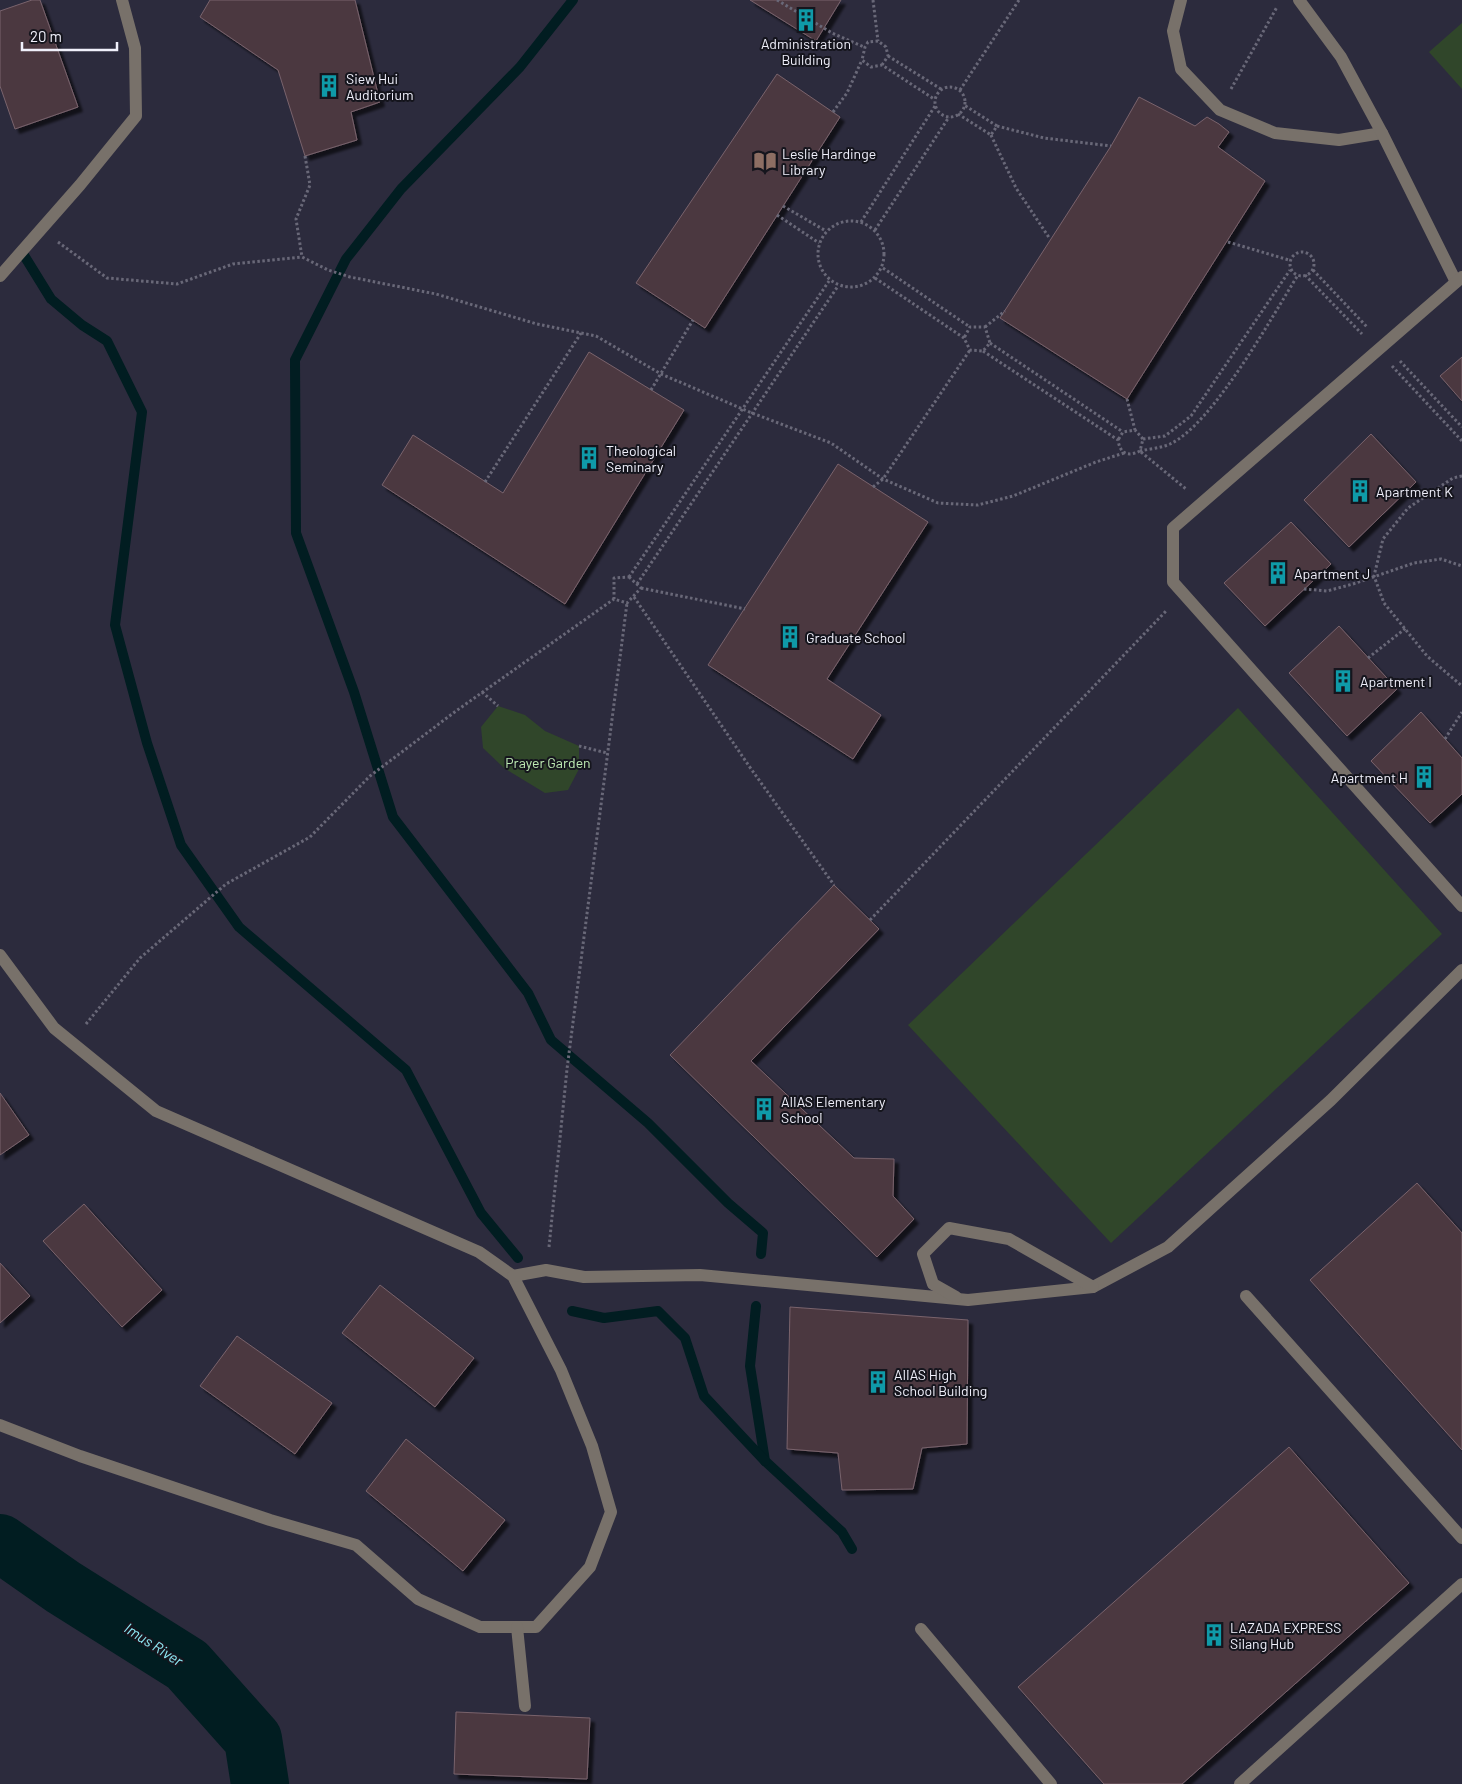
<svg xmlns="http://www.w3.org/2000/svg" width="1462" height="1784" font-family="Barlow,sans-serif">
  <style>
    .green { fill: #30462a }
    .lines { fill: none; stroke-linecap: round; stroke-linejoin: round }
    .stream { stroke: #011d21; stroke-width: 10 }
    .river { stroke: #011d21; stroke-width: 58 }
    .building { fill: #4c3841; stroke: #79636c; filter: url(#shadow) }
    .path { stroke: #696878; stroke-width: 3; stroke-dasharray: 2.5 2.5; stroke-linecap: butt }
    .service { stroke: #78716a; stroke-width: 12 }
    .minor { stroke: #78716a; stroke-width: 12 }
    .labels { text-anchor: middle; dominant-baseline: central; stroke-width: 4; stroke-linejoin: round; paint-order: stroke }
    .poi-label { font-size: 14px; fill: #f0f0fb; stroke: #15151d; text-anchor: start }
    .park-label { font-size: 14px; fill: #beebb3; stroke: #15151d }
    .water-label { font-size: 15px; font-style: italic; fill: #8de8f4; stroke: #15151d }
  </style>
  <defs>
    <filter id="shadow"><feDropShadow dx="4.5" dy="4.5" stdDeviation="1" flood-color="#0009"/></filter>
  </defs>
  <rect width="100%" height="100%" fill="#2c2b3d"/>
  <!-- green -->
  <g class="green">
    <path d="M1462,23V89L1429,52Z"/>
    <path d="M498,706L525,715L545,731L579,746V769L568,790L545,793L504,768L483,748L481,727Z"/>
    <path d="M1238,708L1442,934L1111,1243L908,1025Z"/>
  </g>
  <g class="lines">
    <!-- stream -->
    <g class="stream">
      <path d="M573,0L520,67L401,189L346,259L295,360L296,533L354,692L393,817L528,993L551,1040L648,1123L728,1203L763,1233L761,1254"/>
      <path d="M22,252L51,299L82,325L107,341L142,412L115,625L147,743L181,845L239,927L406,1070L481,1213L518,1258"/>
      <path d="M756,1306L750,1366L765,1461L842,1532L852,1549"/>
      <path d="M572,1311L604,1318L658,1311L685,1338L704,1396L765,1461"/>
    </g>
    <!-- river -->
    <path class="river" d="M0,1543L63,1587L187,1665L253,1739L260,1784"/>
  </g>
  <!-- building -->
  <g class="building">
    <path d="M32,0H40L78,107L15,129L0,86V11Z"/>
    <path d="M210,0H355L380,102L351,112L357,140L305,156L278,70L200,17Z"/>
    <path d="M750,0H841L816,41Z"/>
    <path d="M777,74L840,117L705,328L636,283Z"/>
    <path d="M1139,97L1195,126L1207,117L1219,124L1229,132L1218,147L1265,181L1127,399L1000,318L1111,146Z"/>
    <path d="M589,352L684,410L565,604L382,485L413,435L503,493Z"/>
    <path d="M1462,357V401L1440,376Z"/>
    <path d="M1371,434L1416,482L1349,547L1304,500Z"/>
    <path d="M838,464L928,522L827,679L881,715L853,759L708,665Z"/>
    <path d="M1291,522L1331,564L1265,626L1224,583Z"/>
    <path d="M1339,626L1397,689L1347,736L1289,673Z"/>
    <path d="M1421,712L1462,758V794L1430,823L1371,761Z"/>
    <path d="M834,885L879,929L751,1061L854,1158L894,1159L893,1196L914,1219L877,1257L670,1055Z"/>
    <path d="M0,1093L29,1135L0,1155Z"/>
    <path d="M1417,1183L1462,1233V1450L1310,1280Z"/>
    <path d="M84,1204L162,1290L122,1327L43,1241Z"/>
    <path d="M0,1263L30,1296L0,1323Z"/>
    <path d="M380,1285L474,1358L435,1407L342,1333Z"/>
    <path d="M790,1307L968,1320L967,1444L922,1448L913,1489L842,1490L838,1453L787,1449Z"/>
    <path d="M237,1336L332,1403L295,1454L200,1386Z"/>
    <path d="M406,1439L505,1520L463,1571L366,1491Z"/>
    <path d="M1289,1447L1409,1583L1182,1784H1104L1018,1687Z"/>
    <path d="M456,1712L590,1718L587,1779L454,1774Z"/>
  </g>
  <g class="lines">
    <!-- path -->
    <g class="path">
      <path d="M777,0L832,33L864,47"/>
      <path d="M873,0L878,41"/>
      <path d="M888,56L941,89"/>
      <path d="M882,65L888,56L886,47L878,41L868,42L865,47L862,60L871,67L882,65L934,99"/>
      <circle cx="950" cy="102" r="15"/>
      <path d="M1231,89L1277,7"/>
      <path d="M960,90L1019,0"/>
      <path d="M833,112L847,93L862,60"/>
      <path d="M958,114L991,135L997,126L964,105"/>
      <path d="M997,126L1044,138L1111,146"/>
      <path d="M991,135L1016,188L1050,239"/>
      <path d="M305,156L310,185L296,219L302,257L328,270L350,277L436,294L537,324L596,336L661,374L752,413L831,443L883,479L938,503L978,505L1013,496L1096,462L1124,453"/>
      <path d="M783,206L826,231"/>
      <path d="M777,215L819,243"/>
      <circle cx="851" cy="254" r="33"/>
      <path d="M861,222L935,106"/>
      <path d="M875,230L949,117"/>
      <path d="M58,242L107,278L177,284L233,264L302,257"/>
      <path d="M1228,242L1289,260"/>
      <circle cx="1302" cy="264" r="12"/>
      <path d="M883,268L970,327"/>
      <path d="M1313,270L1368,328"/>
      <path d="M1305,275L1362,334"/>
      <path d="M875,278L964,338L970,350L983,351L990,343L985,327H970L964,338"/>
      <path d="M985,327L1005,311"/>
      <path d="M990,343L1123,432"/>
      <path d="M983,351L1118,440C1120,454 1128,457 1140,451L1143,439L1135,430L1123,432L1118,440"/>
      <path d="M1400,361L1462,427"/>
      <path d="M1392,366L1462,441"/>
      <path d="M651,390L693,320"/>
      <path d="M1127,399L1135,430"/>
      <path d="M1143,439L1165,436L1191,416L1290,270"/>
      <path d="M1140,451C1149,449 1161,448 1170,444C1213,424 1271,318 1298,275"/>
      <path d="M1141,452L1186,489"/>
      <path d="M1462,476L1453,478L1408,508L1383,539L1374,576L1384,603L1427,656L1462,686"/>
      <path d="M485,482L581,333"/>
      <path d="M873,487L883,479L970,350"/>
      <path d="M629,577L829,281"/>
      <path d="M629,577L641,588L627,603L614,599V578Z"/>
      <path d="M637,584L838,286"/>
      <path d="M641,588L745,609"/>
      <path d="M1304,589L1327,591L1353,584L1414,563L1441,559L1462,566"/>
      <path d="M634,597L749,766L834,885"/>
      <path d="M1368,658L1406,628"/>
      <path d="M482,692L498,706"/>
      <path d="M1445,739L1462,712"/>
      <path d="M579,746L607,753"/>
      <path d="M870,920L1167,610"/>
      <path d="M86,1024L140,958L226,884L310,837L370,776L456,711L614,599"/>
      <path d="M549,1247L567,1069L627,603"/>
    </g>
    <!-- service -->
    <g class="service">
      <path d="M1181,0L1173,31L1181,69L1220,110L1275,133L1339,140L1382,133"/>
      <path d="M1246,1296L1462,1538"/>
      <path d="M921,1629L1051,1784"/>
      <path d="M1240,1784L1462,1584"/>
    </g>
    <!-- minor -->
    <g class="minor">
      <path d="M1299,0L1341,57L1382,133L1456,282"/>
      <path d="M0,276L80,185L136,116L135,48L122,0"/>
      <path d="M1462,277L1173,528V582L1462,906"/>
      <path d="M0,955L54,1028L156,1111L479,1252L513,1276L561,1370L592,1446L611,1512L590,1567L536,1627H480L418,1599L356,1545L270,1520L80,1456L0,1425"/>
      <path d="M513,1276L546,1270L584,1277L700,1275L968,1300L1093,1287L1168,1247L1331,1100L1462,970"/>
      <path d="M956,1297L933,1284L923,1254L949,1228L1009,1239L1093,1287"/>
      <path d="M517,1627L525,1706"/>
    </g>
  </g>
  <!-- icons -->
  <defs>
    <symbol id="building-bare" viewBox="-9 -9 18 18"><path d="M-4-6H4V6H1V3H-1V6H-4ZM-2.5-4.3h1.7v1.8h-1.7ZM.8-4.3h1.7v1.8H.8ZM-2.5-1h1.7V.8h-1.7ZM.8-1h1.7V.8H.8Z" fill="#0f9aa8" stroke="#15151d" stroke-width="2.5" paint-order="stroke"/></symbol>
    <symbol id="library-bare" viewBox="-9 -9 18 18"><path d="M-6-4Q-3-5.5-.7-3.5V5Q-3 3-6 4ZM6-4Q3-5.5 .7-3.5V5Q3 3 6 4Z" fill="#8d6e63" stroke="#15151d" stroke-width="2.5" paint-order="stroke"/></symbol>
  </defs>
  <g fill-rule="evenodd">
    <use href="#building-bare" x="790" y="4" width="32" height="32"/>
    <use href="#building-bare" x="313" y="70" width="32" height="32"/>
    <use href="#library-bare" x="749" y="145" width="32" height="32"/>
    <use href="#building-bare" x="573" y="442" width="32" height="32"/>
    <use href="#building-bare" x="1344" y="475" width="32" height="32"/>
    <use href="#building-bare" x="1262" y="557" width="32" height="32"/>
    <use href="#building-bare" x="774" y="621" width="32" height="32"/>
    <use href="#building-bare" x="1327" y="665" width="32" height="32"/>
    <use href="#building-bare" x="1408" y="761" width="32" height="32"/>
    <use href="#building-bare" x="748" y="1093" width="32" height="32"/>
    <use href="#building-bare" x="862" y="1366" width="32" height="32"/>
    <use href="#building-bare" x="1198" y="1619" width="32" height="32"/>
  </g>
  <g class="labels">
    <!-- poi labels -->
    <g class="poi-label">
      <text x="806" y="43" text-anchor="middle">Administration<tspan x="806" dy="16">Building</tspan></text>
      <text x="346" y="78">Siew Hui<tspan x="346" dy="16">Auditorium</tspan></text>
      <text x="782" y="153">Leslie Hardinge<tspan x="782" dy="16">Library</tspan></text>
      <text x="606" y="450">Theological<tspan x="606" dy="16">Seminary</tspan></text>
      <text x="1376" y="491">Apartment K</text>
      <text x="1294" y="573">Apartment J</text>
      <text x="806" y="637">Graduate School</text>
      <text x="1360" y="681">Apartment I</text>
      <text x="1408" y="777" text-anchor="end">Apartment H</text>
      <text x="781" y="1101">AIIAS Elementary<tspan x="781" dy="16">School</tspan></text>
      <text x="894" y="1374">AIIAS High<tspan x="894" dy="16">School Building</tspan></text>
      <text x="1230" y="1627">LAZADA EXPRESS<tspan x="1230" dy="16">Silang Hub</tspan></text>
    </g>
    <!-- park labels -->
    <g class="park-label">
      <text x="548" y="762">Prayer Garden</text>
    </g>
    <!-- water labels -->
    <g class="water-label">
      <text transform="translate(154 1644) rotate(33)">Imus River</text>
    </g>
  </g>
  <!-- scale -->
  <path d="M22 42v8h95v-8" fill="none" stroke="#f0f0fb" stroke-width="2.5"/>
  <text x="30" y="42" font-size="15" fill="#f0f0fb" stroke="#15151d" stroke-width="4" paint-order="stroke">20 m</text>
</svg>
